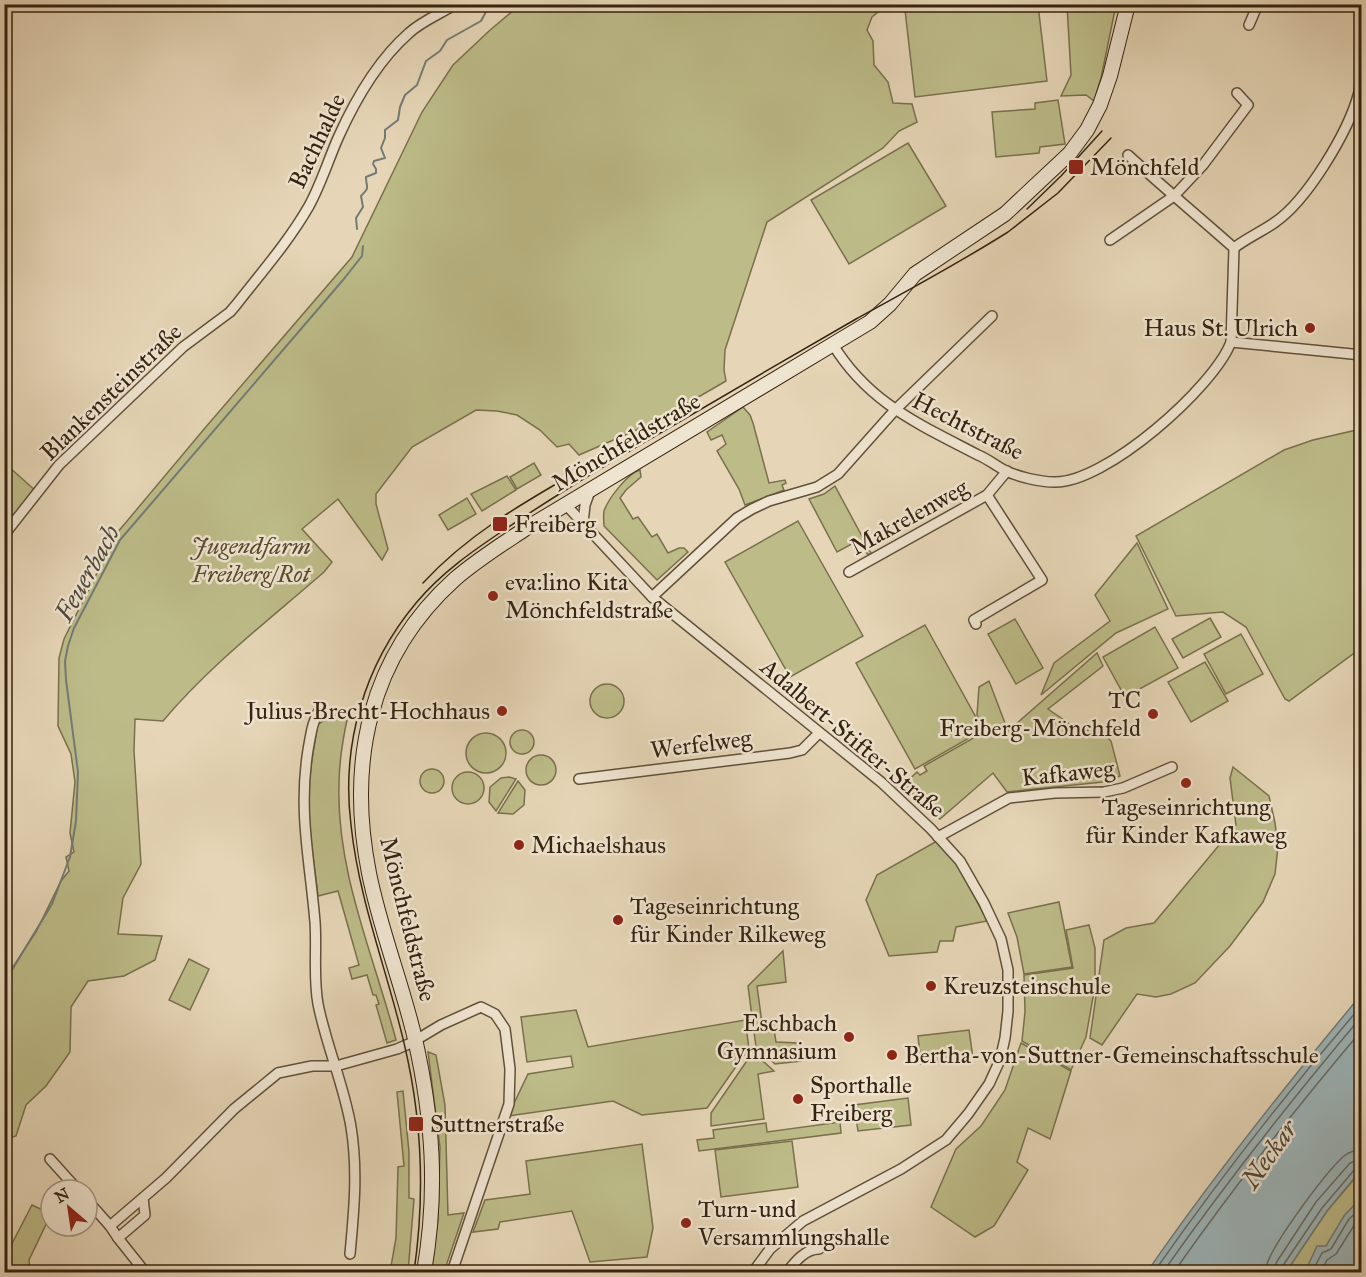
<svg xmlns="http://www.w3.org/2000/svg" width="1366" height="1277" font-family="'IM FELL Great Primer',serif">
  <style>
    .green { fill: #bdbc89; stroke: #79704d; stroke-width: 1.5 }
    .water { fill: #9db6bb; stroke: #737b77; stroke-width: 1.5 }
    .lines { fill: none; stroke-linecap: round; stroke-linejoin: round }
    .shore { stroke: #696c66; stroke-width: 1.5 }
    .stream { stroke: #737b77; stroke-width: 2 }
    .minor-casing { stroke: #61503a; stroke-width: 12 }
    .secondary-casing { stroke: #352311; stroke-width: 16 }
    .minor { stroke: #efe4d0; stroke-width: 9 }
    .secondary { stroke: #efe4d0; stroke-width: 14 }
    .tram { stroke: #352311; stroke-width: 1.5 }
    .poi-dot { fill: #8f2418; stroke: #efe4d0; stroke-width: 2 }
    .labels { text-anchor: middle; dominant-baseline: central; stroke-width: 5; stroke-linejoin: round; paint-order: stroke }
    .street-label { font-size: 24px; fill: #352311; stroke: #efe4d0 }
    .poi-label { font-size: 24px; fill: #352311; stroke: #efe4d0; text-anchor: start }
    .park-label { font-size: 24px; font-style: italic; fill: #57492f; stroke: #efe4d0 }
    .water-label { font-size: 26px; font-style: italic; fill: #4f483c; stroke: #efe4d0 }
  </style>
  <rect width="100%" height="100%" fill="#e6d6b7"/>
  <filter id="stains"><feTurbulence type="fractalNoise" baseFrequency=".00333" numOctaves="4"/><feColorMatrix values="0 0 0 0 .2 0 0 0 0 .09 0 0 0 0 .02 0 0 0 .5 -.17"/></filter>
  <radialGradient id="worn" r=".72"><stop offset=".6" stop-color="#630" stop-opacity="0"/><stop offset="1" stop-color="#630" stop-opacity=".3"/></radialGradient>
  <!-- green -->
  <g class="green">
    <path d="M521,4L887,5L872,17L867,30L873,41L874,65L888,82L893,103L912,104L917,122L899,131L883,148L767,222L725,350L724,370L726,381L657,421L579,455L569,444L557,447L540,430L517,415L497,411L476,410L412,447L376,494V504L388,549L382,560L338,499L302,529L332,562L324,572C269,620 210,665 163,721L135,719L134,751L141,864L123,898L118,934L162,936L155,960L124,976L88,981L71,1007L70,1052L46,1086L26,1105L16,1136L6,1139L5,1144V979L36,932L61,881L69,871L66,857L74,852L70,833L75,782L71,754L58,726L59,658L64,639L117,533L205,428L352,257L422,112L453,65L489,31Z"/>
    <path d="M952,4L1038,5L1047,81L915,97L905,10Z"/>
    <path d="M1067,5H1116L1101,78L1094,101L1086,95L1061,96L1071,75Z"/>
    <path d="M1058,100L1065,144L1040,147L1039,153L996,157L992,112L1035,109V103Z"/>
    <path d="M908,143L946,206L849,264L811,200Z"/>
    <path d="M743,407L750,415L753,423L769,483L785,480L786,483L782,485L784,490L745,505L739,489L717,451L726,444L722,435L711,440L707,432Z"/>
    <path d="M1361,429V648L1289,701L1285,699L1246,627L1223,612L1176,616L1136,536L1284,450L1313,440Z"/>
    <path d="M534,463L541,475L517,489L510,477Z"/>
    <path d="M9,467L37,492L5,529V471Z"/>
    <path d="M640,470L641,477L626,490L620,498L633,519L638,517L652,537L657,534L668,553L679,548H684L688,552L657,580L604,526C604,521 603,516 604,511C608,499 628,473 640,470Z"/>
    <path d="M507,476L516,490L482,511L471,494Z"/>
    <path d="M835,486L871,553L868,555L859,540L837,552L809,499L824,494Z"/>
    <path d="M467,498L476,514L448,530L439,515Z"/>
    <path d="M798,521L863,636L790,677L725,562Z"/>
    <path d="M1137,543L1168,609L1116,633L1041,695L1054,663L1110,621L1095,595Z"/>
    <path d="M1210,618L1221,637L1183,658L1172,639Z"/>
    <path d="M1015,619L1043,668L1016,684L988,634Z"/>
    <path d="M925,625L983,730L915,769L856,663Z"/>
    <path d="M1155,627L1178,668L1125,697L1103,657Z"/>
    <path d="M1241,634L1263,674L1226,694L1204,654Z"/>
    <path d="M1097,653L1103,666L1048,709L1083,733L1096,725L1111,741L1120,776L1103,782L1007,792L993,773L940,819L903,785L917,772L920,775L927,771L924,766L986,731L977,715L979,687L989,681L1008,731Z"/>
    <path d="M1205,662L1228,701L1191,722L1168,682Z"/>
    <circle cx="607" cy="701" r="17"/>
    <path d="M340,712L348,715C343,738 339,761 339,784C336,872 374,956 396,1040L387,1043L376,1005L379,1004L376,995H373L367,975L352,979L349,968L359,965L338,891L318,896C314,862 308,828 309,794C309,770 314,747 318,724Z"/>
    <circle cx="522" cy="742" r="12"/>
    <circle cx="486" cy="753" r="20"/>
    <circle cx="541" cy="770" r="15"/>
    <path d="M1233,767L1269,796L1275,823L1278,847L1275,874L1263,902L1230,946L1195,983L1171,994L1156,997L1137,994L1102,1045L1090,1038L1104,940L1126,928L1154,923L1236,825L1230,778Z"/>
    <circle cx="432" cy="781" r="12"/>
    <circle cx="468" cy="788" r="16"/>
    <path d="M509,777L516,779L496,811L489,802L490,787L501,778Z"/>
    <path d="M518,781L525,790L524,805L513,814L498,813Z"/>
    <path d="M937,841L957,863L987,921L956,927L953,941H940L937,952L889,956L866,900L877,875Z"/>
    <path d="M1059,902L1072,967L1024,974L1017,937L1008,913Z"/>
    <path d="M1089,925L1095,948V986L1086,1037L1071,1070L1022,1041L1025,1012L1024,975L1073,968L1066,930Z"/>
    <path d="M783,951L786,982L757,986L762,1023L773,1022L776,1042L798,1043L801,1061L775,1064L756,1047L748,986Z"/>
    <path d="M189,959L209,969L190,1010L169,1000Z"/>
    <path d="M576,1010L588,1047L745,1020L749,1048L707,1108L642,1115L613,1101L508,1116L528,1074L573,1067L571,1056L527,1062L521,1017Z"/>
    <path d="M969,1030L973,1058L921,1064L918,1036Z"/>
    <path d="M1021,1043L1071,1071L1050,1139L1028,1128L1017,1162L1028,1170L994,1226L975,1237L931,1207L956,1149L981,1126L1005,1090Z"/>
    <path d="M428,1052L436,1055L445,1105L448,1215L464,1213L444,1272H431L438,1220L440,1147Z"/>
    <path d="M753,1052L774,1071L758,1074L764,1119L711,1126V1113Z"/>
    <path d="M403,1091L409,1152V1198L414,1199L408,1272H390L396,1238L398,1167L404,1166L397,1092Z"/>
    <path d="M908,1098L911,1125L858,1131L854,1105Z"/>
    <path d="M840,1122L841,1133L699,1151L697,1140L714,1138L713,1130L766,1123L767,1132Z"/>
    <path d="M792,1141L798,1187L721,1197L715,1150Z"/>
    <path d="M642,1144L653,1228L647,1257L590,1262L572,1211L500,1222L498,1229L473,1232L485,1200L530,1194L526,1161Z"/>
    <path d="M1361,1171V1272H1286L1327,1211Z"/>
    <path d="M32,1205L51,1214L29,1260L30,1272H5V1257Z"/>
  </g>
  <!-- water -->
  <g class="water">
    <path d="M1361,995V1170L1327,1211L1286,1272H1147C1213,1176 1286,1085 1361,995Z"/>
    <path d="M1358,1201H1361V1272H1305L1317,1246H1326L1344,1216Z"/>
  </g>
  <g class="lines">
    <!-- shore -->
    <g class="shore">
      <path d="M1154,1272C1219,1179 1288,1091 1362,1005"/>
      <path d="M1163,1272C1225,1184 1292,1099 1362,1016"/>
      <path d="M1174,1272C1232,1189 1296,1108 1362,1030"/>
      <path d="M1265,1272C1266,1251 1326,1172 1344,1156C1349,1152 1355,1150 1362,1150"/>
      <path d="M1274,1272L1276,1263L1316,1202L1350,1163L1362,1159"/>
      <path d="M1281,1272L1282,1267L1322,1208L1355,1169L1362,1167"/>
      <path d="M1312,1272L1322,1253L1331,1249L1349,1219L1362,1207"/>
      <path d="M1321,1272L1327,1260L1336,1254L1355,1224L1362,1217"/>
    </g>
    <!-- stream -->
    <g class="stream">
      <path d="M357,229L356,218L363,207L361,196C371,186 366,189 366,177L376,173V169L373,164L374,161L385,158L381,148L385,138V130L398,120L400,107L405,95L417,85L426,61L440,51L447,40L481,21L488,8L494,4"/>
      <path d="M4,983L52,904L70,857L76,821L78,772L66,680L65,661L68,646L74,628L120,540L343,280L362,256L363,246"/>
    </g>
    <defs>
      <g id="minor">
        <path d="M1249,25L1258,4"/>
        <path d="M1128,155C1163,187 1199,217 1234,248"/>
        <path d="M1110,240L1174,196L1203,165L1248,105L1237,93"/>
        <path d="M1231,342L1362,355"/>
        <path d="M832,343C868,403 919,424 978,455C988,459 996,466 1006,471C1019,477 1040,482 1054,482C1105,484 1214,387 1231,342L1234,248C1247,238 1261,232 1274,223C1307,201 1349,131 1359,92C1361,82 1361,70 1362,60"/>
        <path d="M566,505L652,597L881,782L931,829L960,861L984,903L1001,939L1008,970V1011L1005,1038L1000,1060L989,1084L968,1114L946,1140L901,1169L803,1221L770,1249L753,1272"/>
        <path d="M583,523L585,505L590,491"/>
        <path d="M4,535L59,465L183,347L230,312L236,305C261,273 289,241 309,206C321,184 328,161 338,138C355,100 377,61 409,33C422,21 440,14 456,4"/>
        <path d="M849,572L987,495L1007,471"/>
        <path d="M652,597L737,518L752,509L769,501L817,487L838,474L895,410L992,316"/>
        <path d="M976,624L974,620L1042,580L987,495"/>
        <path d="M321,707C312,721 311,734 308,750C298,813 310,860 315,922C317,949 313,977 318,1004C326,1045 344,1085 351,1127C358,1170 354,1211 350,1254"/>
        <path d="M579,779L790,753L802,750L819,733"/>
        <path d="M938,837L1009,798L1055,793L1104,792L1123,788L1172,767"/>
        <path d="M50,1159L78,1190"/>
        <path d="M87,1200L110,1226L118,1238L145,1215L143,1198"/>
        <path d="M110,1226L166,1178L234,1109L278,1073L312,1066H336L397,1049L411,1043L441,1025L481,1007L495,1014L505,1029L510,1069L509,1104L452,1272"/>
        <path d="M118,1238L145,1272"/>
        <path d="M787,1272C795,1262 805,1249 819,1249"/>
      </g>
      <path id="secondary" d="M424,1272C438,1191 433,1119 415,1039C402,983 380,929 369,873C347,762 369,656 455,579C477,560 501,545 525,529L870,322L890,304L915,274L1005,214L1070,153L1087,130L1100,105L1110,76L1128,4"/>
    </defs>
    <!-- minor casing -->
    <use href="#minor" class="minor-casing"/>
    <!-- secondary casing -->
    <use href="#secondary" class="secondary-casing"/>
    <!-- minor -->
    <use href="#minor" class="minor"/>
    <!-- secondary -->
    <use href="#secondary" class="secondary"/>
    <!-- tram -->
    <g class="tram">
      <path d="M1027,209L1061,176L1102,131"/>
      <path d="M423,583C466,536 521,504 575,473"/>
      <path d="M414,1272C425,1196 422,1118 404,1043C387,970 359,901 351,825C341,745 364,665 416,603C442,572 474,550 507,528C550,499 594,472 638,446C711,403 783,361 856,319C907,291 959,263 1008,232L1058,193L1111,138"/>
    </g>
  </g>
  <!-- markers -->
  <g class="poi-dot">
    <rect x="1068" y="159" width="16" height="16" rx="3"/>
    <circle cx="1310" cy="328" r="6"/>
    <rect x="492" y="516" width="16" height="16" rx="3"/>
    <circle cx="493" cy="596" r="6"/>
    <circle cx="502" cy="711" r="6"/>
    <circle cx="1153" cy="714" r="6"/>
    <circle cx="1186" cy="783" r="6"/>
    <circle cx="519" cy="845" r="6"/>
    <circle cx="618" cy="920" r="6"/>
    <circle cx="931" cy="986" r="6"/>
    <circle cx="849" cy="1037" r="6"/>
    <circle cx="892" cy="1055" r="6"/>
    <circle cx="798" cy="1099" r="6"/>
    <rect x="408" y="1116" width="16" height="16" rx="3"/>
    <circle cx="686" cy="1223" r="6"/>
  </g>
  <g class="labels">
    <!-- street labels -->
    <g class="street-label">
      <text transform="translate(317 141) rotate(-65)">Bachhalde</text>
      <text transform="translate(111 392) rotate(-44)">Blankensteinstraße</text>
      <text transform="translate(968 426) rotate(27)">Hechtstraße</text>
      <text transform="translate(626 442) rotate(-31)">Mönchfeldstraße</text>
      <text transform="translate(909 517) rotate(-29)">Makrelenweg</text>
      <text transform="translate(853 738) rotate(40)">Adalbert-Stifter-Straße</text>
      <text transform="translate(701 744) rotate(-7)">Werfelweg</text>
      <text transform="translate(1068 773) rotate(-6)">Kafkaweg</text>
      <text transform="translate(408 919) rotate(76)">Mönchfeldstraße</text>
    </g>
    <!-- poi labels -->
    <g class="poi-label">
      <text x="1090" y="167">Mönchfeld</text>
      <text x="1298" y="328" text-anchor="end">Haus St. Ulrich</text>
      <text x="514" y="524">Freiberg</text>
      <text x="505" y="582">eva:lino Kita<tspan x="505" dy="28">Mönchfeldstraße</tspan></text>
      <text x="1141" y="700" text-anchor="end">TC<tspan x="1141" dy="28">Freiberg-Mönchfeld</tspan></text>
      <text x="490" y="711" text-anchor="end">Julius-Brecht-Hochhaus</text>
      <text x="1186" y="807" text-anchor="middle">Tageseinrichtung<tspan x="1186" dy="28">für Kinder Kafkaweg</tspan></text>
      <text x="531" y="845">Michaelshaus</text>
      <text x="630" y="906">Tageseinrichtung<tspan x="630" dy="28">für Kinder Rilkeweg</tspan></text>
      <text x="943" y="986">Kreuzsteinschule</text>
      <text x="837" y="1023" text-anchor="end">Eschbach<tspan x="837" dy="28">Gymnasium</tspan></text>
      <text x="904" y="1055">Bertha-von-Suttner-Gemeinschaftsschule</text>
      <text x="810" y="1085">Sporthalle<tspan x="810" dy="28">Freiberg</tspan></text>
      <text x="430" y="1124">Suttnerstraße</text>
      <text x="698" y="1209">Turn-und<tspan x="698" dy="28">Versammlungshalle</tspan></text>
    </g>
    <!-- park labels -->
    <g class="park-label">
      <text x="251" y="546">Jugendfarm<tspan x="251" dy="28">Freiberg/Rot</tspan></text>
    </g>
    <!-- water labels -->
    <g class="water-label">
      <text transform="translate(87 573) rotate(-61)">Feuerbach</text>
      <text transform="translate(1269 1154) rotate(-55)">Neckar</text>
    </g>
  </g>
  <!-- margin -->
  <rect width="1366" height="1277" fill="none" stroke="#e6d6b7" stroke-width="24"/>
  <rect x="6" y="6" width="1354" height="1265" fill="none" stroke="#352311" stroke-width="3"/>
  <rect x="12" y="12" width="1342" height="1253" fill="none" stroke="#352311" stroke-width="1.5"/>
  <!-- north arrow -->
  <g transform="translate(69 1208) rotate(331)"><circle r="28" fill="#efe4d0" stroke="#a59784" stroke-width="1.5"/>
  <path d="M0-4.5L10 22L0 15L-10 22Z" fill="#8f2418"/>
  <text y="-9" font-size="16" font-weight="bold" text-anchor="middle" fill="#352311">N</text>
  </g>
  <rect width="100%" height="100%" filter="url(#stains)"/>
  <rect width="100%" height="100%" fill="url(#worn)"/>
</svg>
